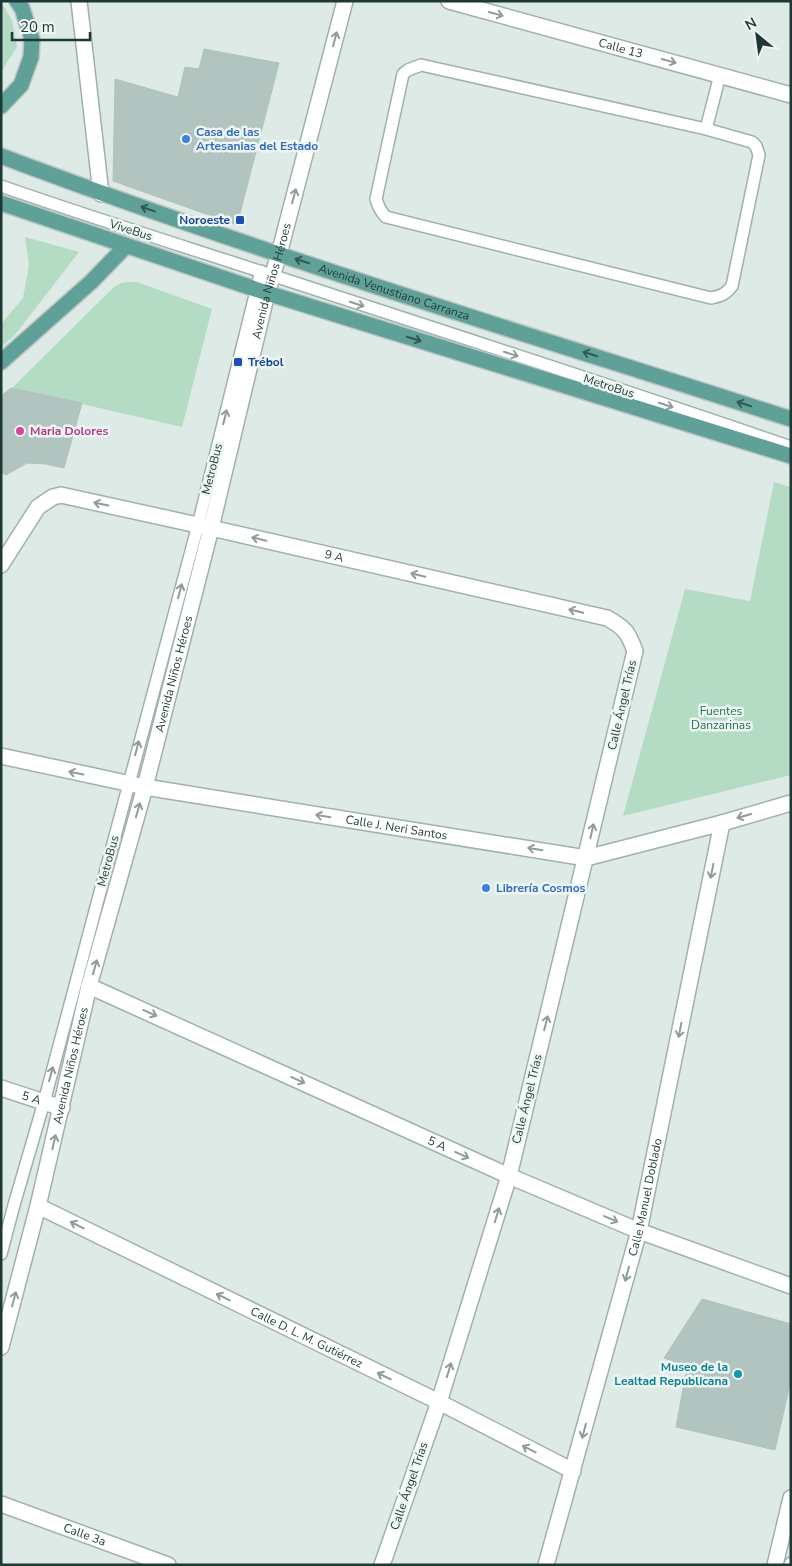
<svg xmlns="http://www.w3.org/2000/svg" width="792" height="1566" font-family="'Nunito Sans',sans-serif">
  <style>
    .green { fill: #b4dcc4 }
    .building { fill: #b2c4bf; stroke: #afc3bd }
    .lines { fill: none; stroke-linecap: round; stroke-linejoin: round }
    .lane-casing { stroke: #a0b1ad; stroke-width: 14 }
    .street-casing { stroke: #a0b1ad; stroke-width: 18 }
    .primary-casing { stroke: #bcc4c2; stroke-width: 18 }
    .lane { stroke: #fff; stroke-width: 11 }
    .street { stroke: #fff; stroke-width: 15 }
    .primary { stroke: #5fa198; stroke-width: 15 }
    .oneway { stroke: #8e9c9a }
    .oneway2 { stroke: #325853 }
    .shop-dot { fill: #3f7fe0; stroke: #edf6f3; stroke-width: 2 }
    .transit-dot { fill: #1a4fb4; stroke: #edf6f3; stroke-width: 2 }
    .hotel-dot { fill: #d1479c; stroke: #edf6f3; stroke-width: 2 }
    .culture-dot { fill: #0f9aa8; stroke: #edf6f3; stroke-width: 2 }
    .labels { text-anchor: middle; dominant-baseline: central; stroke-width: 5; stroke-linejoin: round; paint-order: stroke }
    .street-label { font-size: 12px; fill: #1e3935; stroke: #edf6f3 }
    .shop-label { font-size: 12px; font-weight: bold; fill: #366cbe; stroke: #edf6f3; text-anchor: start }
    .transit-label { font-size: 12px; font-weight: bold; fill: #164399; stroke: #edf6f3; text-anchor: end }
    .hotel-label { font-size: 12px; font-weight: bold; fill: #b23c85; stroke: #edf6f3; text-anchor: start }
    .park-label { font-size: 12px; fill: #27714d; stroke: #edf6f3 }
    .culture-label { font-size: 12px; font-weight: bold; fill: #0d838f; stroke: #edf6f3; text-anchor: end }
  </style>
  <rect width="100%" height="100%" fill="#ddeae6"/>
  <!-- green -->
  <g class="green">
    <path d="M1,2L12,20L17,47L1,72Z"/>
    <path d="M25,237L79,252L14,336L1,347V324L23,298L29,265Z"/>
    <path d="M129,282H137L212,309L182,427L12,388L114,287L121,283Z"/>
    <path d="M774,482L791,487V775L623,816L685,589L750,601Z"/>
  </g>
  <!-- building -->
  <g class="building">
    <path d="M204,49L279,63L237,225L113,181L115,79L178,97L185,67L199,69Z"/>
    <path d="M11,388L82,403L64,468L46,464L27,463L6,475L1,472V396Z"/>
    <path d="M702,1299L791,1324V1380L775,1450L676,1427L687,1367L664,1358Z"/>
  </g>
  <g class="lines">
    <defs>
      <g id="lane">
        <path d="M706,129L752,142L756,146L759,155L732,286C726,294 721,296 711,298L386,217C380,211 378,206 376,199L403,74L408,70L421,65L706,129L720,75"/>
        <path d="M1,186C87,216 173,243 259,271C436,329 614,386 791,447"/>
        <path d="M1,1254L14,1205L44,1102L198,525L261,271"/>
        <path d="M790,1565L791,1563"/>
      </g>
      <g id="street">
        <path d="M79,1L101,194"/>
        <path id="s1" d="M449,1L791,95"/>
        <path id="s2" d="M1,565L38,507L53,497L61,495L211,528L607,618C625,628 628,632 635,651L509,1176L439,1402L382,1565"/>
        <path id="s3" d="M1,756L145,787L586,858L722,823L791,803"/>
        <path id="s4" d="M89,986L509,1176L639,1231L791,1286"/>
        <path id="s5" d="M1,1088L62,1108"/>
        <path id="s6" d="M38,1206L439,1402L573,1471"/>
        <path id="s7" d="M1,1347L38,1206L89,986L145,787L211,528L267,293L279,254L345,1"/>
        <path id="s8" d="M1,1504L168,1565"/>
        <path id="s9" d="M546,1565L639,1231L722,823"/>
        <path d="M775,1565L791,1498"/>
      </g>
      <g id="primary">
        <path d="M1,106L21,85L31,57L32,39L22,8L17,1"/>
        <path id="s10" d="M1,156C261,254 527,334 791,419"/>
        <path d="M1,203L267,293L791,456"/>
        <path d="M1,362L91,282L126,246"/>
      </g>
    </defs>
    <!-- lane casing -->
    <use href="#lane" class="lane-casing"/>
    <!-- street casing -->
    <use href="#street" class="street-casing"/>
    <!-- primary casing -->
    <use href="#primary" class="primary-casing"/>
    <!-- lane -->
    <use href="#lane" class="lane"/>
    <!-- street -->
    <use href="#street" class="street"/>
    <!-- primary -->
    <use href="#primary" class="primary"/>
  </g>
  <!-- one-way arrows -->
  <defs><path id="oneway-shaft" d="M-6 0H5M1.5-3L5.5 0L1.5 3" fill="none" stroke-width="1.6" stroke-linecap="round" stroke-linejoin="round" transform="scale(1.25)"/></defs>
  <g class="oneway">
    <use href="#oneway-shaft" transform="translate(496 14) rotate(15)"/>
    <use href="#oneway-shaft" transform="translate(335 39) rotate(-75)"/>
    <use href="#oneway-shaft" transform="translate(669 61) rotate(15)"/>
    <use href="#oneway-shaft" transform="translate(294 196) rotate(-75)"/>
    <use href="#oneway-shaft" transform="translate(357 304) rotate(18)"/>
    <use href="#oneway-shaft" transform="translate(511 354) rotate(18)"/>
    <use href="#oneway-shaft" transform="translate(666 405) rotate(18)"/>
    <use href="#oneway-shaft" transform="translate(225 417) rotate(-76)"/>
    <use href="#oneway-shaft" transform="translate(101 504) rotate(-168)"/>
    <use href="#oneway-shaft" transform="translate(259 539) rotate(-167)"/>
    <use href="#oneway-shaft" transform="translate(418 575) rotate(-167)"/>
    <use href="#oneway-shaft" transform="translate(180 591) rotate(-75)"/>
    <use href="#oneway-shaft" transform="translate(576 611) rotate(-167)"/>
    <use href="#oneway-shaft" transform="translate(137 748) rotate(-75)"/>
    <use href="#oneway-shaft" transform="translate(76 773) rotate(-168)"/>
    <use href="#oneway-shaft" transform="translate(138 810) rotate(-74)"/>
    <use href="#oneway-shaft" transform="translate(323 816) rotate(-171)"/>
    <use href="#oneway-shaft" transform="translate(744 816) rotate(164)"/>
    <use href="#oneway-shaft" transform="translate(592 831) rotate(-77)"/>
    <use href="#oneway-shaft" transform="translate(535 849) rotate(-171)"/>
    <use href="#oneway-shaft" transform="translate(712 871) rotate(101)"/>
    <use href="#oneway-shaft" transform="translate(95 967) rotate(-74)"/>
    <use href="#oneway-shaft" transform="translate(150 1013) rotate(24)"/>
    <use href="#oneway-shaft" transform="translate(546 1023) rotate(-76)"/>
    <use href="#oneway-shaft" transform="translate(680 1030) rotate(101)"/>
    <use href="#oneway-shaft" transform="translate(51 1074) rotate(-75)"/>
    <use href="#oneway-shaft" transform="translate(298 1080) rotate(24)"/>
    <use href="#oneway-shaft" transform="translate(54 1142) rotate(-77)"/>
    <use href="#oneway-shaft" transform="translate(462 1155) rotate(24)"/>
    <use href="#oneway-shaft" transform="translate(497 1215) rotate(-73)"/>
    <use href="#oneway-shaft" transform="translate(611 1219) rotate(23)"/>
    <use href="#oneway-shaft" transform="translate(77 1225) rotate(-154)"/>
    <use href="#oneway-shaft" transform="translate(627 1274) rotate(105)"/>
    <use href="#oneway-shaft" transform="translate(223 1297) rotate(-154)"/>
    <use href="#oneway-shaft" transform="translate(14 1299) rotate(-75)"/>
    <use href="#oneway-shaft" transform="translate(449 1370) rotate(-73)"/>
    <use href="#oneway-shaft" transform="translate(384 1376) rotate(-154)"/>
    <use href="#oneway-shaft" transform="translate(584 1431) rotate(105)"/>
    <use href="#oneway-shaft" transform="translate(529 1449) rotate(-153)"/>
  </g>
  <g class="oneway2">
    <use href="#oneway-shaft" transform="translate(148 209) rotate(-161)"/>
    <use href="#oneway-shaft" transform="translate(302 261) rotate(-162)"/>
    <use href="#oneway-shaft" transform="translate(414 339) rotate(17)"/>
    <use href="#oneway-shaft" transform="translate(590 354) rotate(-162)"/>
    <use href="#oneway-shaft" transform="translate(744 404) rotate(-162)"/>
  </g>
  <!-- markers -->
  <g class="shop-dot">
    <circle cx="186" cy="139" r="5"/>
    <circle cx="486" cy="888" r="5"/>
  </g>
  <g class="transit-dot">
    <rect x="235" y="215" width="10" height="10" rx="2.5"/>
    <rect x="233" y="357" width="10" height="10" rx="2.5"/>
  </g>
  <circle class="hotel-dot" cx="20" cy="431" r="5"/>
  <circle class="culture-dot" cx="738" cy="1374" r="5"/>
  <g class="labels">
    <!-- street labels -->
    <g class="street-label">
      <text stroke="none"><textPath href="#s1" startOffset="178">Calle 13</textPath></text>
      <text transform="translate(131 230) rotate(18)">ViveBus</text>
      <text stroke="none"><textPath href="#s7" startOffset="1100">Avenida Niños Héroes</textPath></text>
      <text stroke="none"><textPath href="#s10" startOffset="416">Avenida Venustiano Carranza</textPath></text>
      <text transform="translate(609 386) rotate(18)">MetroBus</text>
      <text transform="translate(212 469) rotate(-76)">MetroBus</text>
      <text stroke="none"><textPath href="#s2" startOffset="375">9 A</textPath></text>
      <text stroke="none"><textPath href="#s7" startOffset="695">Avenida Niños Héroes</textPath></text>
      <text transform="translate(622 705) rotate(-77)">Calle Ángel Trías</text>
      <text stroke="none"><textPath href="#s3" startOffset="402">Calle J. Neri Santos</textPath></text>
      <text transform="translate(108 861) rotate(-75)">MetroBus</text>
      <text stroke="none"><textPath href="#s7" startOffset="290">Avenida Niños Héroes</textPath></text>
      <text stroke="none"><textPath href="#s5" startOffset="32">5 A</textPath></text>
      <text transform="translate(527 1099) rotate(-76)">Calle Ángel Trías</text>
      <text stroke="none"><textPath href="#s4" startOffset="382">5 A</textPath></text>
      <text stroke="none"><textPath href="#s9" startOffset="381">Calle Manuel Doblado</textPath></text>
      <text stroke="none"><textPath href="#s6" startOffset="299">Calle D. L. M. Gutiérrez</textPath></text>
      <text transform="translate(409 1486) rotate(-71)">Calle Ángel Trías</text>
      <text stroke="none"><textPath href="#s8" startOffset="89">Calle 3a</textPath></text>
    </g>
    <!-- shop labels -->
    <g class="shop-label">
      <text x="196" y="132">Casa de las<tspan x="196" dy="14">Artesanias del Estado</tspan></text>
      <text x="496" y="888">Librería Cosmos</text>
    </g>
    <!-- transit labels -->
    <g class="transit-label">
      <text x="230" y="220">Noroeste</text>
      <text x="248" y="362" text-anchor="start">Trébol</text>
    </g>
    <!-- hotel labels -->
    <g class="hotel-label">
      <text x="30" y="431">Maria Dolores</text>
    </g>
    <!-- park labels -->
    <g class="park-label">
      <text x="721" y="711">Fuentes<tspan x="721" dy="14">Danzarinas</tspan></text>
    </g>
    <!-- culture labels -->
    <g class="culture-label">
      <text x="728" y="1367">Museo de la<tspan x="728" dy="14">Lealtad Republicana</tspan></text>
    </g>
  </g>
  <!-- border -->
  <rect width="792" height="1566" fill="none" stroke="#1e3935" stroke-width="5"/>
  <!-- north arrow -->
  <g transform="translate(757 35) rotate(331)" stroke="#edf6f3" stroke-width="4" paint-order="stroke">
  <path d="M0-4L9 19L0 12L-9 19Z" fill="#1e3935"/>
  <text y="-8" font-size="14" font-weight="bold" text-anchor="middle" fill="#1e3935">N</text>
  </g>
  <!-- scale -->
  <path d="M12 32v8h78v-8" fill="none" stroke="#1e3935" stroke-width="2.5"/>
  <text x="20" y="32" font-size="15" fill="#1e3935" stroke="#edf6f3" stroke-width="4" paint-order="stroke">20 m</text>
</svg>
